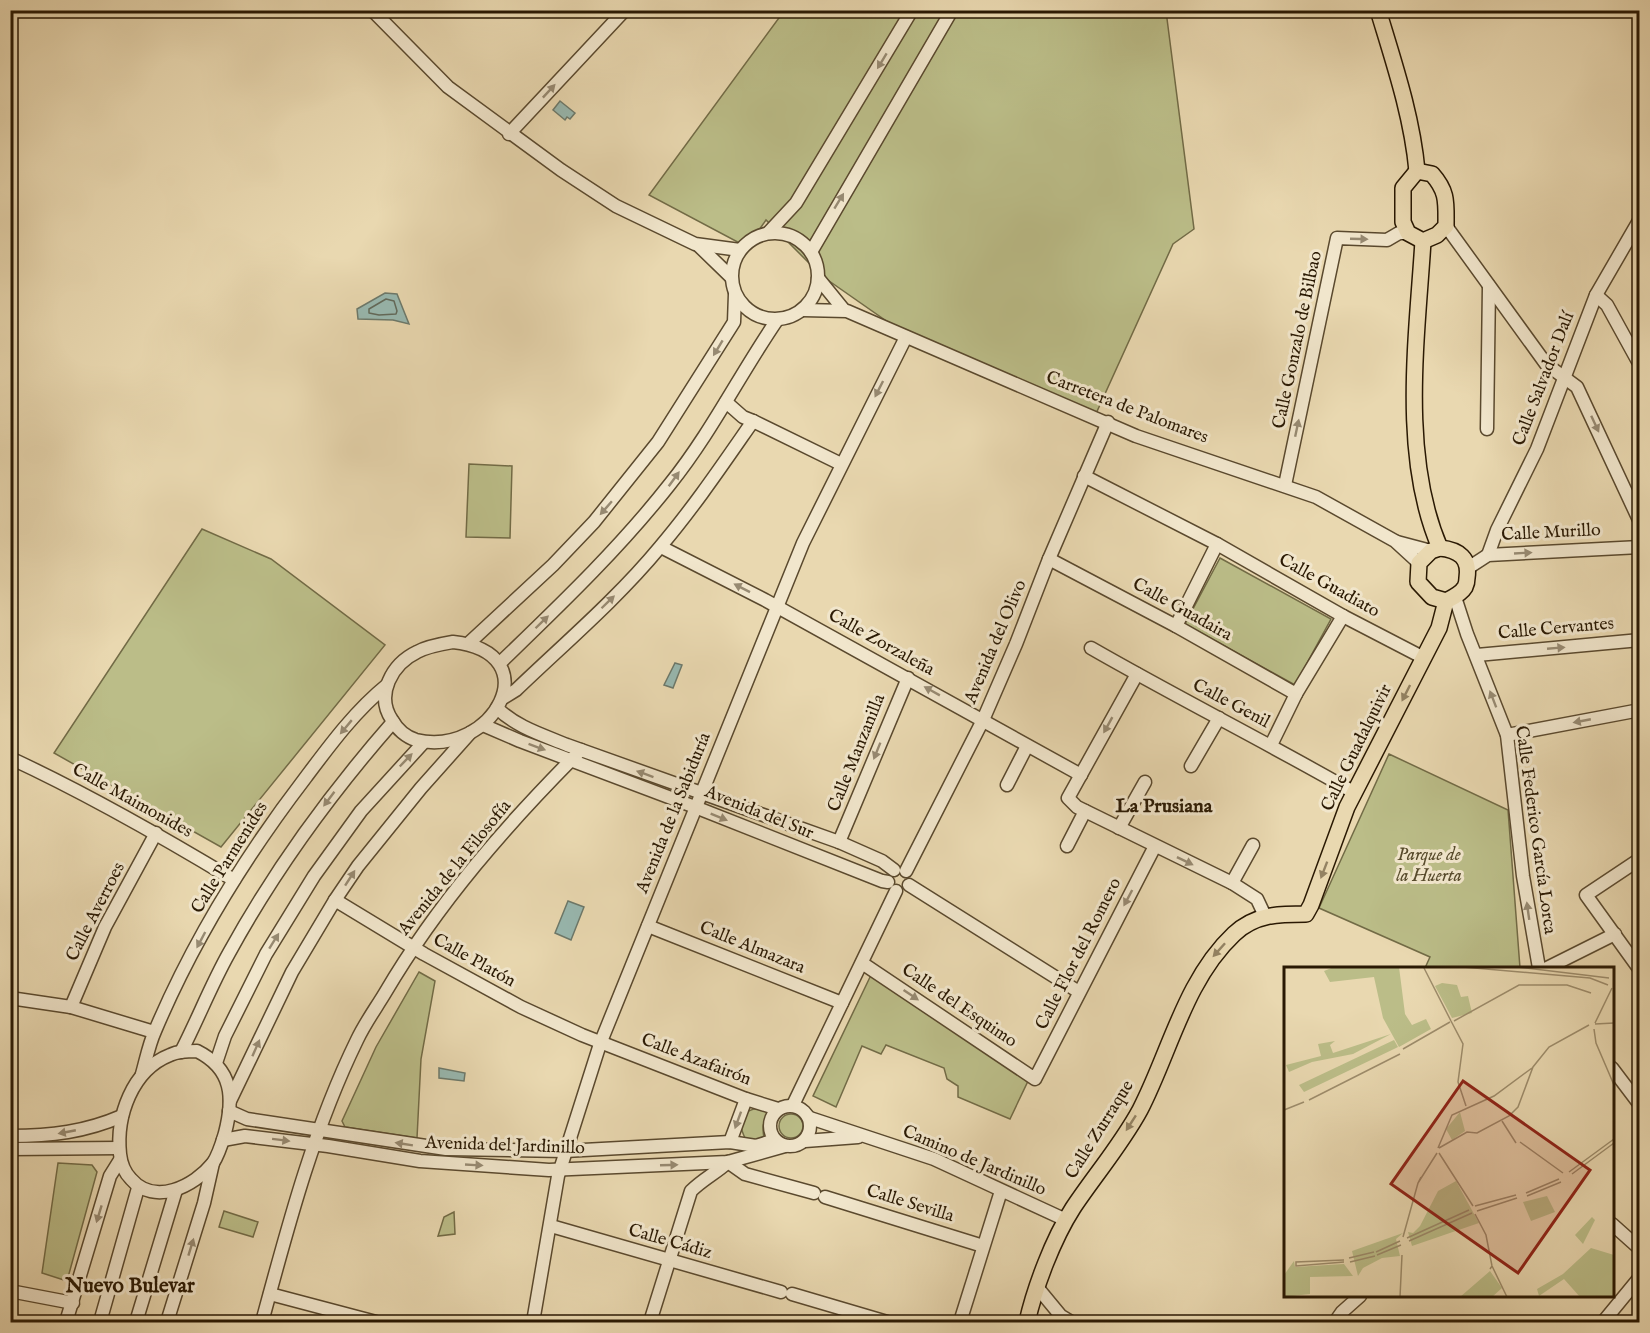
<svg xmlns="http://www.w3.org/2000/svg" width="1650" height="1333" font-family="'IM FELL English',serif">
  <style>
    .green { fill: #bbbd88; stroke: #726b46; stroke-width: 1.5 }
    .water { fill: #98b9b1; stroke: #6c796b; stroke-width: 1.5 }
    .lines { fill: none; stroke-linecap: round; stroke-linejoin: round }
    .shore { stroke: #61695a; stroke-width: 1.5 }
    .minor-casing { stroke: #5a492e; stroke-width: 15 }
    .major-casing { stroke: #2a1903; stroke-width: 18 }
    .minor { stroke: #f1e6cc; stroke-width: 12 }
    .major { stroke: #e9d8b0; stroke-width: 15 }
    .oneway { fill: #978a72 }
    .oneway2 { fill: #938262 }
    .labels { text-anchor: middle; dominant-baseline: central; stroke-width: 6; stroke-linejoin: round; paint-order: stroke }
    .street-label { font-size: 18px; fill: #2a1903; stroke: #f1e6cc }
    .park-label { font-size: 18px; font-style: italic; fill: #564a2b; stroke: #f1e6cc }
    .neighbourhood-label { font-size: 20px; font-weight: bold; fill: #2a1903; stroke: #f1e6cc }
    .quarter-label { font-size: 21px; font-weight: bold; fill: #2a1903; stroke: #f1e6cc }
    .inset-road { fill: none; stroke: #9d8c6b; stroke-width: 1.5 }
    .view { fill: #8f2418; fill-opacity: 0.15; stroke: #8f2418; stroke-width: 3 }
    .inset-edge { fill: none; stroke: #2a1903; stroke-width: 3 }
  </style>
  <rect width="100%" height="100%" fill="#e9d8b0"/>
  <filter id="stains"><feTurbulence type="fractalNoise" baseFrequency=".00333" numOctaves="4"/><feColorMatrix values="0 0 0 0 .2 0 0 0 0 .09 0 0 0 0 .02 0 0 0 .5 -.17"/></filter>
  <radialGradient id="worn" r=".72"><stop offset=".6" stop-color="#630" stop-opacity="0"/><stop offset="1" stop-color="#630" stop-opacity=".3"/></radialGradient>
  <!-- green -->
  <g class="green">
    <path d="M784,11H1166L1194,229L1173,244L1094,418L918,343L822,276L766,220L747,247L649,195Z"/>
    <path d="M469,464L512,466L510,538L466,537Z"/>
    <path d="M202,529L271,559L385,645L221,847L54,753Z"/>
    <path d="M1220,558L1331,619L1295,685L1185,624Z"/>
    <path d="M1389,754L1508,810L1520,968H1425L1430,957L1319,908Z"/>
    <path d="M419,972L435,981L421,1059L417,1138L345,1127L342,1121L376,1047Z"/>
    <path d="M871,975L1029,1079L1010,1119L958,1097V1086L947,1079L944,1068L886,1045L881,1054L862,1046L836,1107L813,1096Z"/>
    <path d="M760,1108L769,1112C763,1122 762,1127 764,1138L758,1141L745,1138C737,1122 740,1110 760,1108Z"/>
    <circle cx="791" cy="1126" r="12"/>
    <path d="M58,1163L92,1165L97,1172L67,1281L42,1273Z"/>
    <path d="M224,1211L258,1222L253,1237L219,1227Z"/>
    <path d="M454,1212L455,1234L438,1236L444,1217Z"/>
  </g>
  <!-- water -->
  <g class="water">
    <path d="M560,101L575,113L570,119L567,117L565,120L553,110Z"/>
    <path d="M385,293L397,294L409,324L393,320L358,319L357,309Z"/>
    <path d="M675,663L682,665L673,688L664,685Z"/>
    <path d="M568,901L584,907L571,940L555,933Z"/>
    <path d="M439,1068L465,1073L464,1081L439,1078Z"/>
  </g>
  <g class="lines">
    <!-- shore -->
    <path class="shore" d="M386,299L394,301L397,311L396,314L379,315L369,313V309Z"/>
    <defs>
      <g id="minor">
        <path d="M372,10L448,87L561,170L616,206L695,244L740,250"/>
        <path d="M509,134L625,10"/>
        <path d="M1446,226L1546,364L1577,387L1640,522"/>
        <circle cx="775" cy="276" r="43"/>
        <path d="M768,233L796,203L912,10"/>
        <path d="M698,245L731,277"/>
        <path d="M811,252L952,10"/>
        <path d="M818,278L844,310"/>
        <path d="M1596,295L1607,305L1640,365"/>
        <path d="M803,310L847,311L1136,436L1316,497L1395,541L1419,563"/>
        <path d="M753,421L841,464"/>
        <path d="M1487,429L1489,286"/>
        <path d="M1084,476L1217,544L1343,616L1424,658"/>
        <path d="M1285,485L1337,238L1387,240L1399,233H1408"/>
        <path d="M1397,542L1431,551"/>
        <path d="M661,547L765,600L1081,775"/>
        <path d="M1488,555L1497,530L1537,449L1596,295L1640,219"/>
        <path d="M1049,559L1176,626L1296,694"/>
        <path d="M1468,568L1488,555L1640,547"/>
        <path d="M1455,597L1467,634L1507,735L1523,876L1539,968"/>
        <path d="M1176,626L1217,544"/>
        <path d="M453,642C551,653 493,758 416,740C406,737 397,729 392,720C375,695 392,664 417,652C428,646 441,644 453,642Z"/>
        <path d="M469,643L553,565L594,522L658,442L734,322L735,294"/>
        <path d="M1091,648C1178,698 1268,743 1355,793"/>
        <path d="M1477,655L1640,640"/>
        <path d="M500,663C559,606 619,549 670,484C711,433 740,374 777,320"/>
        <path d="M1137,674L1068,798L1077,807L1232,883L1257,899L1265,916"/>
        <path d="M503,698L516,690C565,643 617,599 660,547C694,507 723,464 753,421L743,417L726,402"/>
        <path d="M497,708C516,727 543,735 567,745L839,842L882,861L894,870"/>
        <path d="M483,725L520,741L695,807L882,881L888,882"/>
        <path d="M1507,735L1640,710"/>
        <path d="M1271,745L1296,694L1343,616"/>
        <path d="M10,758C88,794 161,836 234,880"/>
        <path d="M1191,766L1219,718"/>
        <path d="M1007,785L1027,746"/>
        <path d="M1119,828L1145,782"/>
        <path d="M839,842L908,678"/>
        <path d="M1067,846L1085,811"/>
        <path d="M1640,859L1586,895L1640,970"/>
        <path d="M906,871L983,720L1016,644L1049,559L1108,422"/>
        <path d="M1232,883L1253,845"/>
        <path d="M909,885L1079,992"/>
        <path d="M335,900L424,954L521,1007L582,1035L746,1099L778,1109"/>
        <path d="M648,926L842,1003"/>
        <path d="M862,963L1035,1079L1155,846"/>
        <path d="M1547,968L1615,934"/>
        <path d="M10,998L71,1007L154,1032"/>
        <path d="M71,1007L105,927L156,833"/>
        <path d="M197,1051C233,1069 234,1098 225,1133C222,1143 219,1154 213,1163C194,1187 154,1206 131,1179C125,1173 121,1163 120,1154C116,1116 132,1070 170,1055C178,1051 188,1051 197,1051Z"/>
        <path d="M181,1052C198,1019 211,985 229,953C275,869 330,794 393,722"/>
        <path d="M216,1063L225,1036L266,954L314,876L361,811L424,742"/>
        <path d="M1612,1068L1640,1105"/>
        <path d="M142,1074C146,1060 149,1044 155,1031C193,941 247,854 306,777C330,745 355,711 387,685"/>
        <path d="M230,1101L292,972L335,900L358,866L421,788L470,733"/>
        <path d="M793,1105L896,891"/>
        <circle cx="790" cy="1126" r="20"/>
        <path d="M229,1111L247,1119L446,1149L565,1151L730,1142L756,1146L775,1140"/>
        <path d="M810,1118L934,1159L1066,1220"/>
        <path d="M10,1136C51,1136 85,1132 122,1116"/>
        <path d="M223,1140L245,1136L328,1146L420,1161L549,1170L728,1162L785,1146"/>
        <path d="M805,1141L858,1137"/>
        <path d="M730,1142L746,1099"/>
        <path d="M10,1149L119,1148"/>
        <path d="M825,1197L983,1246"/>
        <path d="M1612,1224L1640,1249"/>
        <path d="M551,1226L781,1292"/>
        <path d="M1037,1287L1061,1316L1071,1322"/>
        <path d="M10,1291L73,1303"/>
        <path d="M270,1294L376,1322"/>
        <path d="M792,1294L887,1322"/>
        <path d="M66,1322L110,1176L120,1160"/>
        <path d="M100,1322L138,1188"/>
        <path d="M136,1322L176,1190"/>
        <path d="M167,1322L204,1203L213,1163"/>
        <path d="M262,1322C288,1226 313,1130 357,1040C365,1023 376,1008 385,993C438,903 507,824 581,750"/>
        <path d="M533,1322L558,1176L600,1044L803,543L906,337"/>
        <path d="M650,1322L691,1191C703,1179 716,1173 728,1162L745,1174L814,1193"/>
        <path d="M960,1322L1001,1191"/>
        <path d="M1335,1322L1342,1312L1360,1296"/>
        <path d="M1603,1322L1640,1277"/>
      </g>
      <g id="major">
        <path d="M1378,10C1394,63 1412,116 1417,171"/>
        <path d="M1417,171L1432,174C1448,192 1446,203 1446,226L1437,235L1423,241L1408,233L1403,222V188Z"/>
        <path d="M1423,241C1417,338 1400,456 1440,548"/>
        <path d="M1440,548C1459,550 1470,558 1467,578C1467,581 1466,585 1465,587C1461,594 1452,598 1446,601L1432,597L1418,582L1419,563L1431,551Z"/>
        <path d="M1027,1322C1035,1287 1053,1239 1073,1208C1095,1175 1121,1145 1140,1110C1170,1052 1185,980 1234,934C1255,914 1279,914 1306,914L1311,905L1347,807L1439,628L1446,601"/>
      </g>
    </defs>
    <!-- minor casing -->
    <use href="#minor" class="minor-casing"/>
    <!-- major casing -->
    <use href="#major" class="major-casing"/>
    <!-- minor -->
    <use href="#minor" class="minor"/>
    <!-- major -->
    <use href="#major" class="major"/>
  </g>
  <!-- one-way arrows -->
  <defs><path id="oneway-solid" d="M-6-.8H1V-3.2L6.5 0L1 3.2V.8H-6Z" transform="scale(1.5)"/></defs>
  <g class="oneway">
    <use href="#oneway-solid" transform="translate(882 61) rotate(121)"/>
    <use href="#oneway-solid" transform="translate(549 91) rotate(-47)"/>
    <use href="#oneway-solid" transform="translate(839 201) rotate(-59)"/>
    <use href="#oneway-solid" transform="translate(1359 239) rotate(2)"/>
    <use href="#oneway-solid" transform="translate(718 348) rotate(121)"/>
    <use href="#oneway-solid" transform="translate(879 389) rotate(117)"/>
    <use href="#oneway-solid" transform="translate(1595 424) rotate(65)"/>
    <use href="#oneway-solid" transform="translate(1297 428) rotate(-78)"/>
    <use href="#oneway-solid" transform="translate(674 479) rotate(-54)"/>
    <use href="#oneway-solid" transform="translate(606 508) rotate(131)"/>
    <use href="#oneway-solid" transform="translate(1523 553) rotate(-3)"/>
    <use href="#oneway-solid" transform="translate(742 588) rotate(-153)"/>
    <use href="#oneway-solid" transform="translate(608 602) rotate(-44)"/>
    <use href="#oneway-solid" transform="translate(542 622) rotate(-44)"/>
    <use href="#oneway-solid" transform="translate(1556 648) rotate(-5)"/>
    <use href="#oneway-solid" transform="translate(932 691) rotate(-151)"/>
    <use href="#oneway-solid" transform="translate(1493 699) rotate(-111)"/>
    <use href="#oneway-solid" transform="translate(1582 721) rotate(169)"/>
    <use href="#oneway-solid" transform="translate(1108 725) rotate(119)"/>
    <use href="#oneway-solid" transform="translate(346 727) rotate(130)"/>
    <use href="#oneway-solid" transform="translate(537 747) rotate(20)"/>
    <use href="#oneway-solid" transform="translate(877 751) rotate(112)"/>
    <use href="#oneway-solid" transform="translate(406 760) rotate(-46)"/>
    <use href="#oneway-solid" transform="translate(645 774) rotate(-160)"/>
    <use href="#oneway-solid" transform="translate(329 799) rotate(127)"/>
    <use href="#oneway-solid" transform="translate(719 817) rotate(22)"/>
    <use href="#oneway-solid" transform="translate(1185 861) rotate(26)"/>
    <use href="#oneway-solid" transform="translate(350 878) rotate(-57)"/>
    <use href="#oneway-solid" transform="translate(1128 898) rotate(118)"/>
    <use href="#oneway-solid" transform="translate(1528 911) rotate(-98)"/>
    <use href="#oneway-solid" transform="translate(201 940) rotate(118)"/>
    <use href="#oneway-solid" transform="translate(274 941) rotate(-58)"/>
    <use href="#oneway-solid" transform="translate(911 995) rotate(34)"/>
    <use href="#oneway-solid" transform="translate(256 1048) rotate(-66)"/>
    <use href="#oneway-solid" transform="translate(738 1120) rotate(110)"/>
    <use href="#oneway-solid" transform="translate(67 1132) rotate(169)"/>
    <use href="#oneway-solid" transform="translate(281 1140) rotate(7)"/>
    <use href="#oneway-solid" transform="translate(404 1144) rotate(-171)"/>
    <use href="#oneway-solid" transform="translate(474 1165) rotate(3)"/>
    <use href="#oneway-solid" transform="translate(669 1165) rotate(-2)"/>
    <use href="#oneway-solid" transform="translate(99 1214) rotate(107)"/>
    <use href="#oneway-solid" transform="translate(191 1247) rotate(-73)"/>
  </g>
  <g class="oneway2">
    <use href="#oneway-solid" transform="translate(1406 693) rotate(117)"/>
    <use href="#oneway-solid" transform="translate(1324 870) rotate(111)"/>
    <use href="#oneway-solid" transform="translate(1219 950) rotate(132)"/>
    <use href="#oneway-solid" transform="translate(1131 1123) rotate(123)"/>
  </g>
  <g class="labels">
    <!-- street labels -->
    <g class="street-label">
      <text transform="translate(1298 340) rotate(-78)">Calle Gonzalo de Bilbao</text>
      <text transform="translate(1544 379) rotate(-69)">Calle Salvador Dalí</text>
      <text transform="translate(1127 408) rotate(21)">Carretera de Palomares</text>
      <text transform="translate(1551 533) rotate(-3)">Calle Murillo</text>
      <text transform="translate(1329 586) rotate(29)">Calle Guadiato</text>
      <text transform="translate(1182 610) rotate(29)">Calle Guadaira</text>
      <text transform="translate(1556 629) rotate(-5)">Calle Cervantes</text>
      <text transform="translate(996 642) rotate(-67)">Avenida del Olivo</text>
      <text transform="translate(881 643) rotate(29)">Calle Zorzaleña</text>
      <text transform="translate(1231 704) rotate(28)">Calle Genil</text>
      <text transform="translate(1357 748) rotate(-64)">Calle Guadalquivir</text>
      <text transform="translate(857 753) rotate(-68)">Calle Manzanilla</text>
      <text transform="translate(132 801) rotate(29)">Calle Maimonides</text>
      <text transform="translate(674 813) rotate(-68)">Avenida de la Sabiduría</text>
      <text transform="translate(759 813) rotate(22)">Avenida del Sur</text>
      <text transform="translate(1535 830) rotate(82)">Calle Federico García Lorca</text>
      <text transform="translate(230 858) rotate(-58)">Calle Parmenides</text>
      <text transform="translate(455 868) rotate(-51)">Avenida de la Filosofía</text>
      <text transform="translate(96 912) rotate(-63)">Calle Averroes</text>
      <text transform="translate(752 948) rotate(22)">Calle Almazara</text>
      <text transform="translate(1079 954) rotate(-63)">Calle Flor del Romero</text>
      <text transform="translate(474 961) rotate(29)">Calle Platón</text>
      <text transform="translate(959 1006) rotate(34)">Calle del Esquimo</text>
      <text transform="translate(696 1060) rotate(21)">Calle Azafairón</text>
      <text transform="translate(1100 1130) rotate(-58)">Calle Zurraque</text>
      <text transform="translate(505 1146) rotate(2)">Avenida del Jardinillo</text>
      <text transform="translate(974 1161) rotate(23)">Camino de Jardinillo</text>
      <text transform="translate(910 1204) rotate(17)">Calle Sevilla</text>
      <text transform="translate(670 1242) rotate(16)">Calle Cádiz</text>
    </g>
    <!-- park labels -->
    <g class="park-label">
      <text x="1429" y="855">Parque de<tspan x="1429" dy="21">la Huerta</tspan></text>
    </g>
    <!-- neighbourhood labels -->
    <g class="neighbourhood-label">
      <text x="1164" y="806">La Prusiana</text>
    </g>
    <!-- quarter labels -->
    <g class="quarter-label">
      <text x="130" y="1286">Nuevo Bulevar</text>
    </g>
  </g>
  <!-- overview -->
  <g transform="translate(1284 967)">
    <rect width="330" height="330" fill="#e9d8b0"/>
    <path d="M50,0H115L121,47L128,58L142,52L147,62L115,80L99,51L90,10L46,15L40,4ZM158,16L173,18L177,30L184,29L188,46L168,51L151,19ZM107,67L69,87L28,95L5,105L2,98L37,89L34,77L51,74L46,78L49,86ZM110,73L114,80L110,82L20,125L15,118ZM176,145L181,164L168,173L162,162ZM172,214L195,256L128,279L124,265L129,266L136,259L154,224ZM263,229L271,245L247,254L239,235ZM308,250L311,253L299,277L291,268ZM119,266L112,272L116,289L98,291L79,301L74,309L68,284ZM307,281L330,288V330H296L280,312L255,329L253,322L279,307ZM10,294L11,300L60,297L69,309L26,310V327L0,330V308ZM206,304L218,321L208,330H176Z" fill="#bbbd88"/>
    <path class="inset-road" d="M179,0L306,11L324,18M233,0L325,11M140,1L167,54M167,54L179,77L174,115L182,139M170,54L235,18H283L307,26M311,56L328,21M311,57L330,56M310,62L312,76L330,118M119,82L166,55M25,133L116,87M0,143L20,135M218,154L232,176M236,175L279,206M154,181L168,148L210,129L248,101M155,181L183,165L193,166L225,149L234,140L249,100L265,80L305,58M155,186L189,239M285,205L330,172M288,207L330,176M137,210L134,216L153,186M242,226L275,212M243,229L277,215M191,239L232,228M193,244L233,231M191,247L202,268L208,299M119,270L134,216M123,271L185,243M125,274L188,246M92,285L116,274M93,288L117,278M65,291L90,285M60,293L12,295V299L60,295M66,295L91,289M206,302L208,299L223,330M116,330L118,288"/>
    <path class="view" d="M179,114L306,203L234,306L107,217Z"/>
    <rect width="330" height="330" class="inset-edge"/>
  </g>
  <!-- margin -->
  <rect width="1650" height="1333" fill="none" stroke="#e9d8b0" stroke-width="36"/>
  <rect x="12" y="12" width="1626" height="1309" fill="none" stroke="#2a1903" stroke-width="3"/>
  <rect x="18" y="18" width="1614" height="1297" fill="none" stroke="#2a1903" stroke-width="1.5"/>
  <rect width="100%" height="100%" filter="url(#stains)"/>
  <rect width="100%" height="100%" fill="url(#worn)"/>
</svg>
